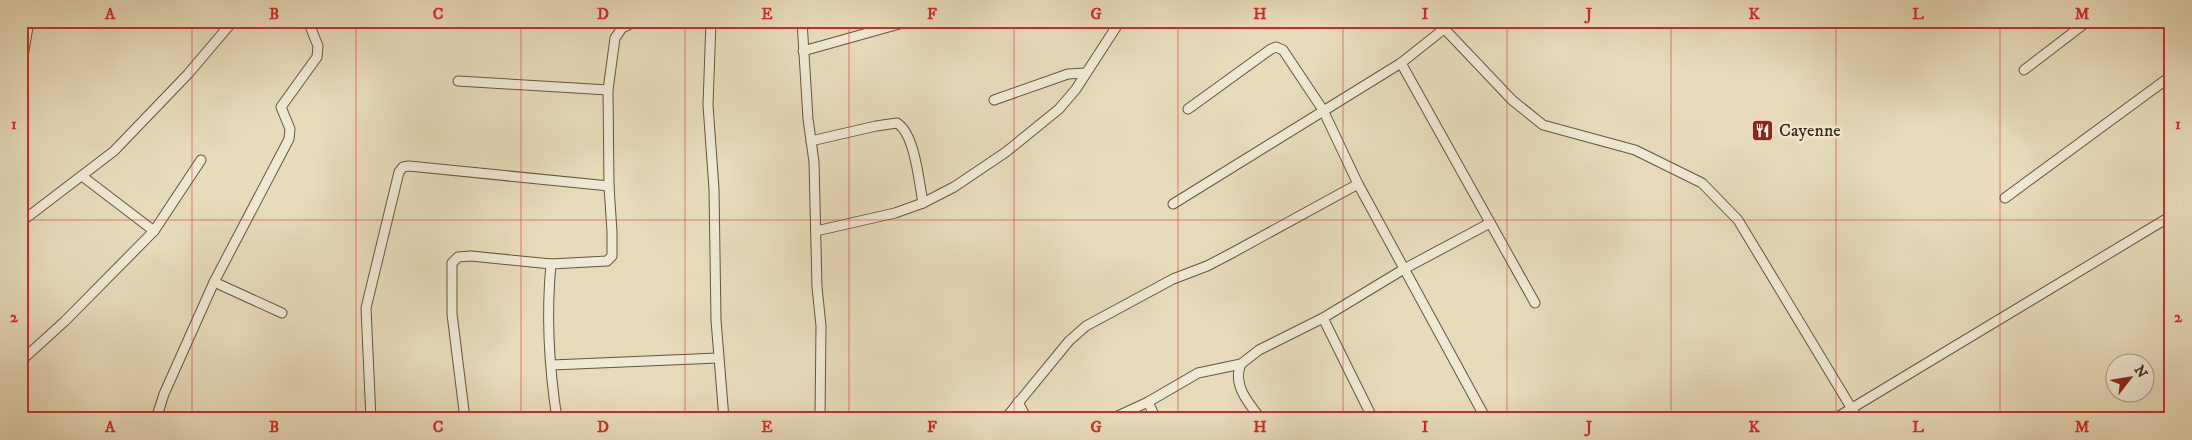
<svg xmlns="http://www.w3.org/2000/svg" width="2192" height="440" font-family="'IM FELL DW Pica',serif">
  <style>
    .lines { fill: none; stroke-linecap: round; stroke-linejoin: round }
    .minor-casing { stroke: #67553c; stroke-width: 11 }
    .minor { stroke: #efe8d2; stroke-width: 9 }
    .grid { fill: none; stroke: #d62828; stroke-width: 1; stroke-opacity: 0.55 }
    .labels { text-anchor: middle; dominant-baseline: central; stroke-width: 5; stroke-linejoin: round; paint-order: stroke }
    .poi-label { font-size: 18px; fill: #3c2813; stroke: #efe8d2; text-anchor: start }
    .neatline { fill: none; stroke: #d62828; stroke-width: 2 }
    .grid-label { font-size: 16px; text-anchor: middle; font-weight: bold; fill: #d62828 }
  </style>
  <rect width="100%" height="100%" fill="#e7dbb9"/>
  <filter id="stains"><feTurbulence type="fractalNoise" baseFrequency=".004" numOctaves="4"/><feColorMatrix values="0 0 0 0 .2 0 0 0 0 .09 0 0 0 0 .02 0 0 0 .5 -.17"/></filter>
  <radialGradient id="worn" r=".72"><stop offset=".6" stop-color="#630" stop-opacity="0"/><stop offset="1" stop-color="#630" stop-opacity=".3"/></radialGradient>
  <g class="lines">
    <defs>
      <g id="minor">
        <path d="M711,21L708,105L714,189L716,320L724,419"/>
        <path d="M802,21L808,119L814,162L817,287L821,326L820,419"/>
        <path d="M1437,21L1512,100L1543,125L1635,150L1702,183L1738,220L1858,419"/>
        <path d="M1454,21L1401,63L1535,303"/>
        <path d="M803,51L910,21"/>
        <path d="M21,68L29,21"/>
        <path d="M2024,70L2088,21"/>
        <path d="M458,81L608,90"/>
        <path d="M994,100L1068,74L1086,73"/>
        <path d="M1188,109L1271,49L1276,47L1283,50L1323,110L1358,184L1486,419"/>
        <path d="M811,141L876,126L897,123C915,134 919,182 923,203"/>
        <path d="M82,176L154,231"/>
        <path d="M2005,198L2171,76"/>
        <path d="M1173,204L1401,63"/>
        <path d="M21,222L114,151L188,74L233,21"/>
        <path d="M816,231L895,213L923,203L954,187L1006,152L1059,109L1076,89L1120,21"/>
        <path d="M551,264C546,316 549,367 557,419"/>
        <path d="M214,282L282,313"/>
        <path d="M1323,318L1373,419"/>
        <path d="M21,361L65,321L154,231L201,160"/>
        <path d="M1241,364C1232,384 1248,403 1261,419"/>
        <path d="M552,365L718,358"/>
        <path d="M1018,402L1027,419"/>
        <path d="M1148,402L1156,419"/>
        <path d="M156,419L164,394L214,282L289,139L290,129L281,107L317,57L318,46L308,21"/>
        <path d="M371,419L366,308L399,172L403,167L409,166L609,186"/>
        <path d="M465,419L452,314V263L458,257L471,256L551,264L607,261L612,256V232L609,186L608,90L615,38L622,28L636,21"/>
        <path d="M1005,419L1069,341L1086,326L1173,279L1207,266L1232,253L1358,184"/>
        <path d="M1111,419L1148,402L1198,373L1241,364L1259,350L1323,318L1404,269L1490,223"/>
        <path d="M1834,419L2171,216"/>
      </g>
    </defs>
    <!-- minor casing -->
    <use href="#minor" class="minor-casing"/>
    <!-- minor -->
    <use href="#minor" class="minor"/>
  </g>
  <!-- grid -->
  <path class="grid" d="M192,21V419M356,21V419M521,21V419M685,21V419M849,21V419M1014,21V419M1178,21V419M1343,21V419M1507,21V419M1671,21V419M1836,21V419M2000,21V419M21,220H2171"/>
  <!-- icons -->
  <defs>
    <symbol id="restaurant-square" viewBox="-11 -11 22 22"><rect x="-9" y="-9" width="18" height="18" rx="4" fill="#8f2418" stroke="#efe8d2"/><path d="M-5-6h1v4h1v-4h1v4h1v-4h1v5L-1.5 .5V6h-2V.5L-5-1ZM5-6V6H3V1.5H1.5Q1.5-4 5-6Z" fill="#fff"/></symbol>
  </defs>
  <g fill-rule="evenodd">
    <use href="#restaurant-square" x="1750" y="118" width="25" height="25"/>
  </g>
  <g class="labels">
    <!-- poi labels -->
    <g class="poi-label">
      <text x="1779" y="131">Cayenne</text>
    </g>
  </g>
  <!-- margin -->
  <rect width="2192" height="440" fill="none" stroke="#e7dbb9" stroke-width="55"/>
  <!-- north arrow -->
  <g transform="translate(2130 378) rotate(59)"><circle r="24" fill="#efe8d2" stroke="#a79b86"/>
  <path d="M0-4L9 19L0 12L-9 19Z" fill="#8f2418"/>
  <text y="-8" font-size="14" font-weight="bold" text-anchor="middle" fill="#3c2813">N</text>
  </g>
  <rect x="28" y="28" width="2136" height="384" class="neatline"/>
  <g class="grid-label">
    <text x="110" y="19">A</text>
    <text x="274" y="19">B</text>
    <text x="438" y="19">C</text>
    <text x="603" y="19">D</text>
    <text x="767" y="19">E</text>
    <text x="932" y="19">F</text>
    <text x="1096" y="19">G</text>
    <text x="1260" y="19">H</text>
    <text x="1425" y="19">I</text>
    <text x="1589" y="19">J</text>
    <text x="1754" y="19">K</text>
    <text x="1918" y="19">L</text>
    <text x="2082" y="19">M</text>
    <text x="14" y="129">1</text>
    <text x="2178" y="129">1</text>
    <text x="14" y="322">2</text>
    <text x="2178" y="322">2</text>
    <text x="110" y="432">A</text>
    <text x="274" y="432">B</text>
    <text x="438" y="432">C</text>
    <text x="603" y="432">D</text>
    <text x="767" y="432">E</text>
    <text x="932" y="432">F</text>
    <text x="1096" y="432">G</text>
    <text x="1260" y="432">H</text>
    <text x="1425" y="432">I</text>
    <text x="1589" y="432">J</text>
    <text x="1754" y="432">K</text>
    <text x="1918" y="432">L</text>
    <text x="2082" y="432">M</text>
  </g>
  <rect width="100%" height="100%" filter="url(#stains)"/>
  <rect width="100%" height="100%" fill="url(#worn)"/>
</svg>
